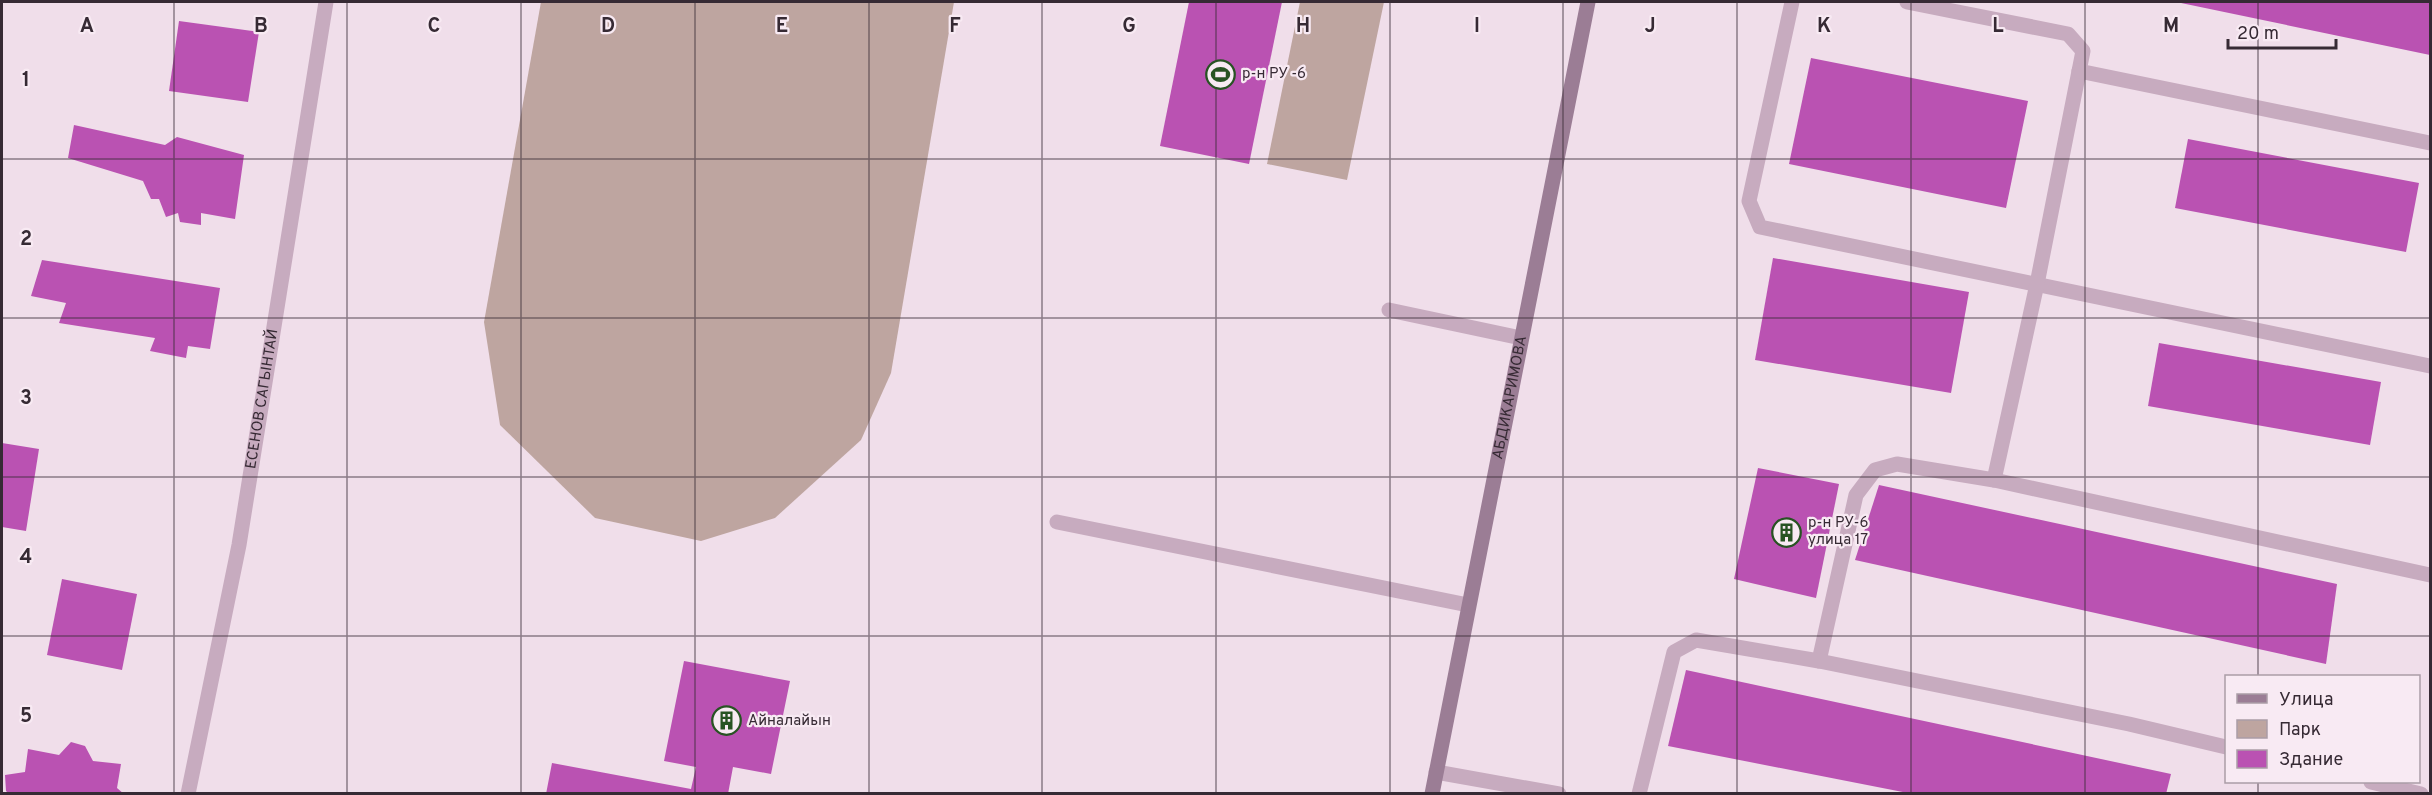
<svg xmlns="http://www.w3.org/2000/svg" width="2432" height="795" font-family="Overpass,sans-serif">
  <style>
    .green { fill: #bea5a0 }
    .building { fill: #ba52b2 }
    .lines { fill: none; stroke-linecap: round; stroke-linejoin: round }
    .service { stroke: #c7abbf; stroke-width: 15 }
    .minor { stroke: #c7abbf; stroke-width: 15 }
    .secondary { stroke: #9b7d95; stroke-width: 15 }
    .grid { fill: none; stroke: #362a34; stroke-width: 1.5; stroke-opacity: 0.55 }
    .labels { text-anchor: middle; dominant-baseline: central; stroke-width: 4.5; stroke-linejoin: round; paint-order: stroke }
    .poi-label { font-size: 15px; fill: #362a34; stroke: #f8eaf3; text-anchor: start }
    .street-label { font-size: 15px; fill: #362a34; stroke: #f8eaf3 }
    .grid-label { font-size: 20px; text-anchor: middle; font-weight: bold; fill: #362a34; stroke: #f8eaf3; stroke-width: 4.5; stroke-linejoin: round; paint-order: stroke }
  </style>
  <rect width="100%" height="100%" fill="#f0deea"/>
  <!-- green -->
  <g class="green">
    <path d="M541,2H954L891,373L861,440L775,518L701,541L595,518L500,425L484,322Z"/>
    <path d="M1300,2H1384L1347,180L1267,164Z"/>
  </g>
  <!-- building -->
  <g class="building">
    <path d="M1189,2H1282L1249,164L1160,146Z"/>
    <path d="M2181,2H2430V55L2181,3Z"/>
    <path d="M179,21L259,32L248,102L169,91Z"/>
    <path d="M1811,58L2028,101L2006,208L1789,164Z"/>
    <path d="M74,125L165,145L177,137L244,155L235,219L201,213V225L180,222L178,213L166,217L159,199H151L143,181L68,158Z"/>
    <path d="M2188,139L2419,183L2406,252L2175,208Z"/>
    <path d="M1773,258L1969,292L1951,393L1755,360Z"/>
    <path d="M42,260L220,288L210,349L188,346L186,358L150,351L155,338L59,323L66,303L31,296Z"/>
    <path d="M2159,343L2381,382L2370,445L2148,406Z"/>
    <path d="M2,443L39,449L26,531L2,527Z"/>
    <path d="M1758,468L1839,484L1816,598L1734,579Z"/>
    <path d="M1879,485L2337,584L2326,664L1855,560Z"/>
    <path d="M62,579L137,594L122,670L47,655Z"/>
    <path d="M684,661L790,681L771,774L733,767L728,794H546L552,763L691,789L696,767L664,761Z"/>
    <path d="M1686,670L2171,774L2166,794H1913L1668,746Z"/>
    <path d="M71,742L85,746L93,761L121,764L117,788L124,794H9L6,791L5,775L25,772L28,749L59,755Z"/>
  </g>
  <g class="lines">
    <!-- service -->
    <g class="service">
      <path d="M1792,2L1749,201L1760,227L2430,366"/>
      <path d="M1907,2L2068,34L2083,51L2037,284L1994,480"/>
      <path d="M2079,71L2430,143"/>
      <path d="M1389,310L1521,338"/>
      <path d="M1057,522L1468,605"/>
      <path d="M1819,661L1856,495L1875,470L1897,464L1994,480L2430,575"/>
      <path d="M1436,772L1559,794"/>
      <path d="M2371,782L2421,794"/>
      <path d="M1639,794L1674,652L1696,640L1819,661L2129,724L2226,747"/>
    </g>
    <!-- minor -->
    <path class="minor" id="s1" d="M188,794L239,545L326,2"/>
    <!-- secondary -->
    <path class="secondary" id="s2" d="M1432,794L1588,2"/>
  </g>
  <!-- grid -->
  <path class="grid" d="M174,2V794M347,2V794M521,2V794M695,2V794M869,2V794M1042,2V794M1216,2V794M1390,2V794M1563,2V794M1737,2V794M1911,2V794M2085,2V794M2258,2V676M2,159H2430M2,318H2430M2,477H2430M2,636H2430M2258,782V794"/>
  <!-- icons -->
  <defs>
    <symbol id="stadium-ring" viewBox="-11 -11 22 22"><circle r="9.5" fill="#f8eaf3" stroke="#285323" stroke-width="1.5"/><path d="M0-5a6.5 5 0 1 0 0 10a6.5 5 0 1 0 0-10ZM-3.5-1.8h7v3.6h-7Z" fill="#285323"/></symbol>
    <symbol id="building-ring" viewBox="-11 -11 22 22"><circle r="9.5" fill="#f8eaf3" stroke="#285323" stroke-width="1.5"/><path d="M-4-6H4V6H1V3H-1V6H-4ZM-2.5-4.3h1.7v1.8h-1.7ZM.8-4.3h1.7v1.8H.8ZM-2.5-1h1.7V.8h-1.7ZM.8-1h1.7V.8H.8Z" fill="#285323"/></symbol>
  </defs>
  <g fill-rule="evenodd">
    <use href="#stadium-ring" x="1204" y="58" width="33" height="33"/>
    <use href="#building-ring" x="1770" y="516" width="33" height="33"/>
    <use href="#building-ring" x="710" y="704" width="33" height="33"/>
  </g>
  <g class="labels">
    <!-- poi labels -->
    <g class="poi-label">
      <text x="1242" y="74">р-н РУ -6</text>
      <text x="1808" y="523">р-н РУ-6<tspan x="1808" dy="17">улица 17</tspan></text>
      <text x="748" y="721">Айналайын</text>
    </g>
    <!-- street labels -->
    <g class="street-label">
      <text stroke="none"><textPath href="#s2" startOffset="404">АБДИКАРИМОВА</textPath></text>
      <text stroke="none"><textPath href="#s1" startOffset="402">ЕСЕНОВ САГЫНТАЙ</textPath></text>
    </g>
  </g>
  <g class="grid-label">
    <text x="87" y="32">A</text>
    <text x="261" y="32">B</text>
    <text x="434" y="32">C</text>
    <text x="608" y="32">D</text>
    <text x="782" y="32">E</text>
    <text x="955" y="32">F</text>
    <text x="1129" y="32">G</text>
    <text x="1303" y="32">H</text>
    <text x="1477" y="32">I</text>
    <text x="1650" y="32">J</text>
    <text x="1824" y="32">K</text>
    <text x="1998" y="32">L</text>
    <text x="2171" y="32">M</text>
    <text x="26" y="86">1</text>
    <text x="26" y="245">2</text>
    <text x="26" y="404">3</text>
    <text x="26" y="563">4</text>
    <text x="26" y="722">5</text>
  </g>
  <!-- border -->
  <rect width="2432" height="795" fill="none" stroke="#362a34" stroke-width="6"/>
  <!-- legend -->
  <rect x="2225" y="675" width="195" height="108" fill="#f8eaf3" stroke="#aa9da7" stroke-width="1.5"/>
  <rect x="2237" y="694" width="30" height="9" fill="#9b7d95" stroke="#aa9da7" stroke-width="1.5"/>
  <text x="2279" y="705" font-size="18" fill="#362a34">Улица</text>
  <rect x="2237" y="720" width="30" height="18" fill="#bea5a0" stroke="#aa9da7" stroke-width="1.5"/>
  <text x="2279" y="735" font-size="18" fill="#362a34">Парк</text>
  <rect x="2237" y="750" width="30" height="18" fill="#ba52b2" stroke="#aa9da7" stroke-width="1.5"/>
  <text x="2279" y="765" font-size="18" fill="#362a34">Здание</text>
  <!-- scale -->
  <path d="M2228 39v9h108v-9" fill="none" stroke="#362a34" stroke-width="3"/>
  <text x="2237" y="39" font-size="18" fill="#362a34" stroke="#f8eaf3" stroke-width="4.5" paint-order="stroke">20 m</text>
</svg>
